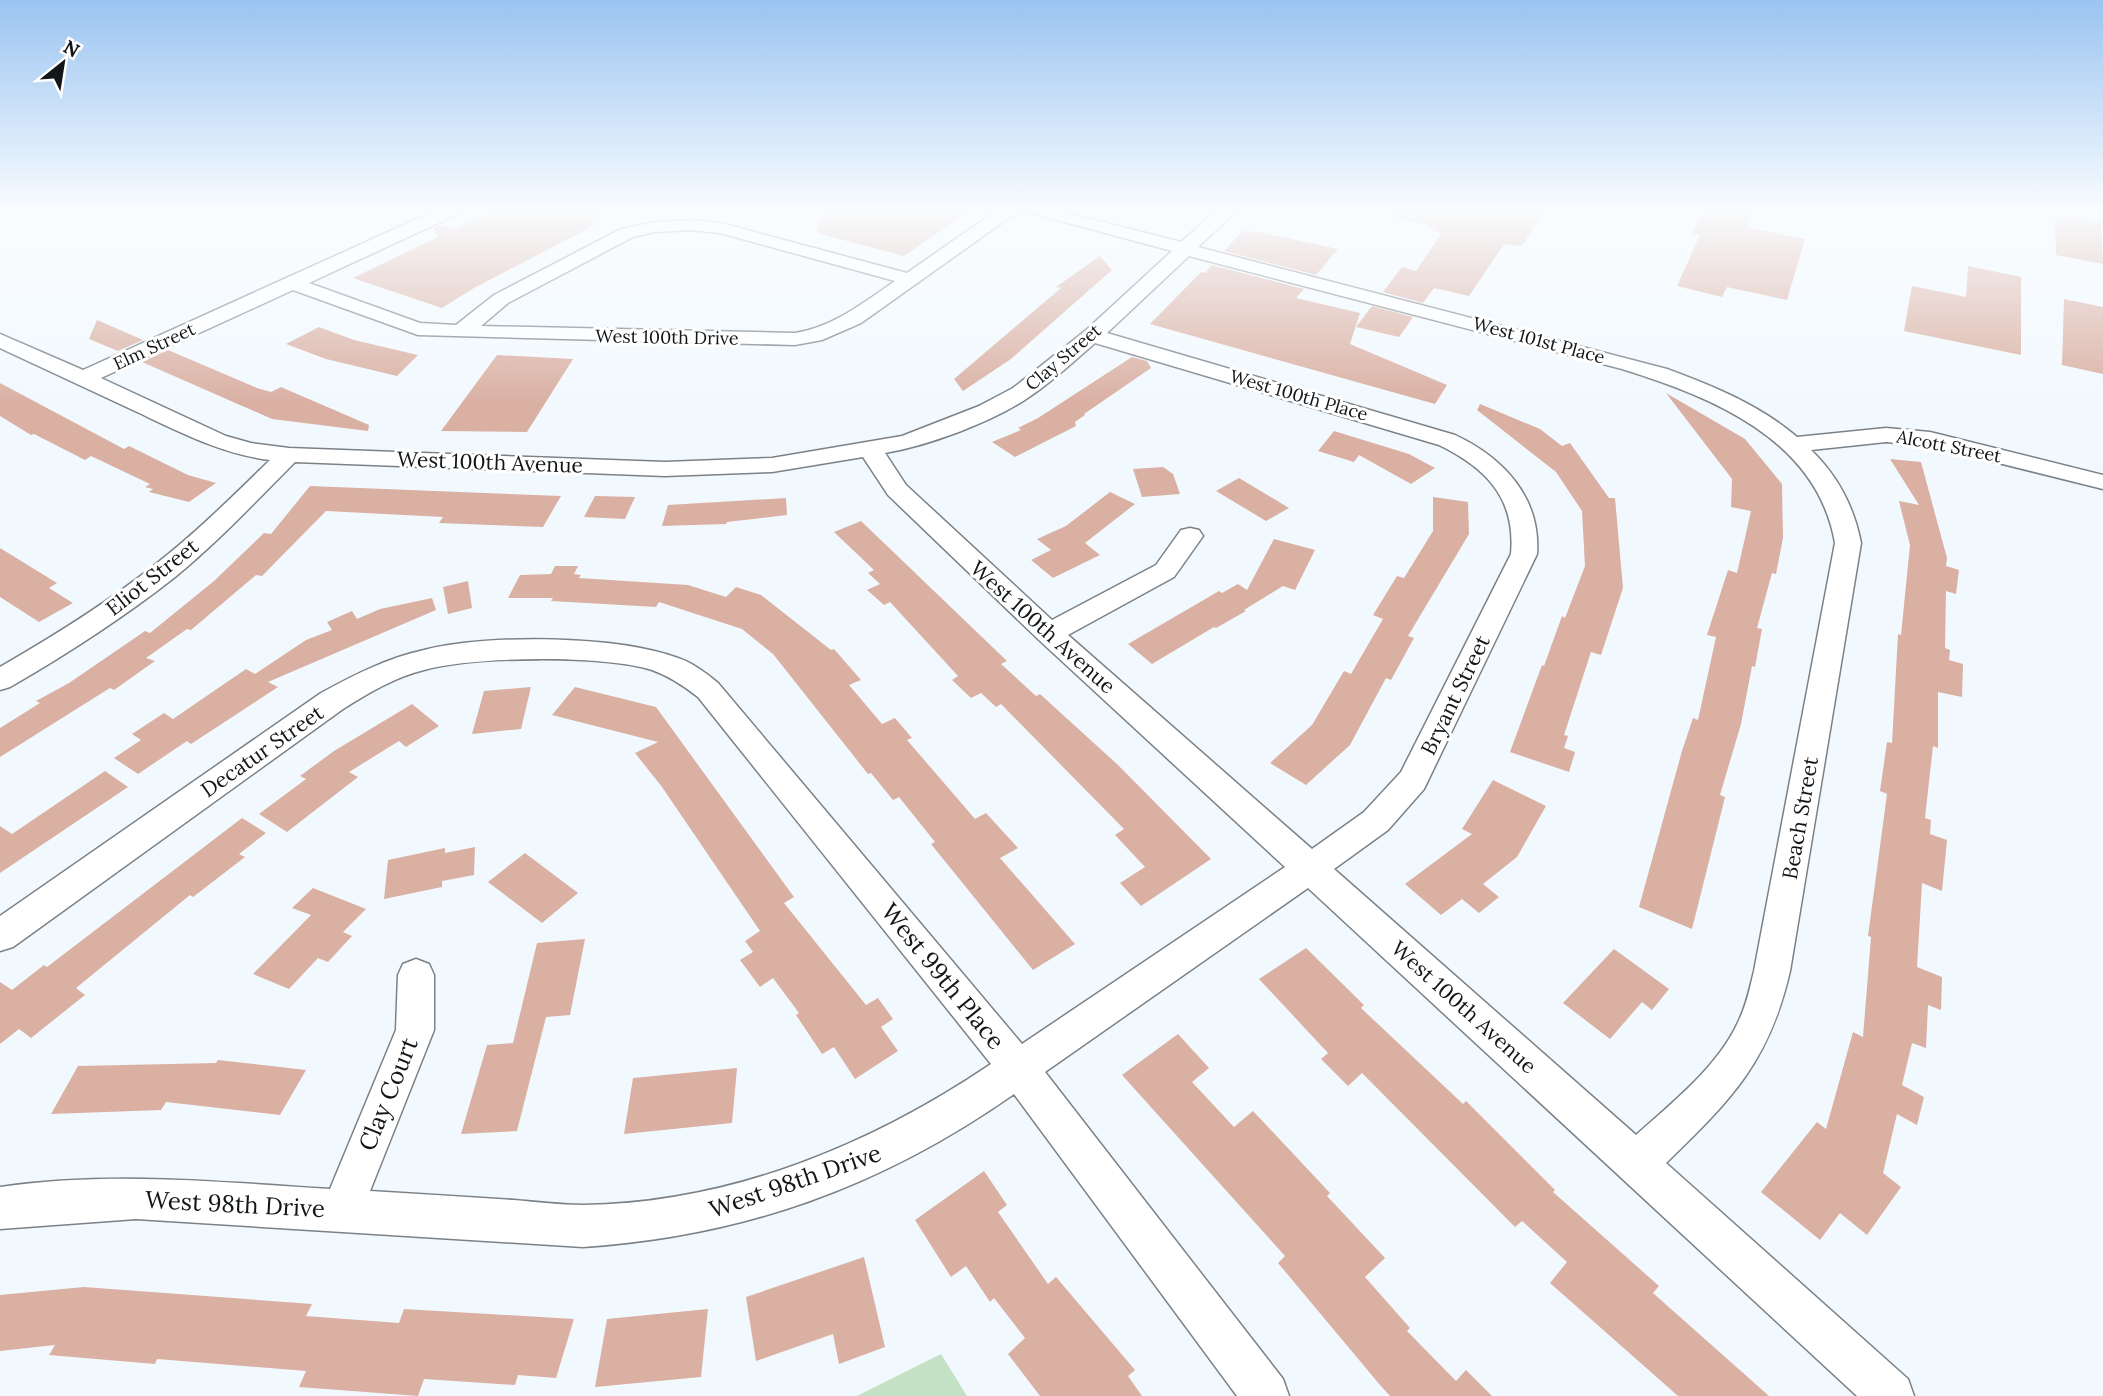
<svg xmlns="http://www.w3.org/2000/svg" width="2103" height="1396" font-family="Lora,serif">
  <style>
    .green { fill: #c3e2c5 }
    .building { fill: #dab0a3 }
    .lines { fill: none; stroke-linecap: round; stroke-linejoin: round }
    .street-casing { stroke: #7a8187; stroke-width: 3 }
    .street { fill: #fff; fill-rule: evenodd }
    .labels { text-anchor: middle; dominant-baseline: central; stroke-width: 6; stroke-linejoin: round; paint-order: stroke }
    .far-street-label { font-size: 18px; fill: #131618; stroke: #fff }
    .street-label { font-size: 21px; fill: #131618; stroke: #fff }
    .near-street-label { font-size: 24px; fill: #131618; stroke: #fff }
  </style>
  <rect width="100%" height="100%" fill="#f2f9fe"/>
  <!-- green -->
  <path class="green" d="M941,1354L967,1396H857Z"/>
  <!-- building -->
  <g class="building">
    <path d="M499,208H600L601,220L589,222L597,224L474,288L442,308L353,278L438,237L434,228L441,225L455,229Z"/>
    <path d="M821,208H974L904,256L817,233Z"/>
    <path d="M1393,208H1545L1524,243L1520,246L1504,244L1469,296L1434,288L1423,303L1383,292L1402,267L1416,271L1442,233L1432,231L1434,229L1428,225L1392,217Z"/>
    <path d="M1705,208H1754L1747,227L1805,239L1787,300L1727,287L1722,297L1677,286L1700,235L1692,233Z"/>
    <path d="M2055,214L2101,222L2103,264L2056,255Z"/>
    <path d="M1243,231L1259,232L1338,249L1316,275L1224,251Z"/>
    <path d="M1100,256L1112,270L1011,359L963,391L954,379L1061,288L1056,287Z"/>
    <path d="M1212,265L1304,289L1296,298L1360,313L1350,344L1447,385L1435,404L1150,324L1201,272L1205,273Z"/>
    <path d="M1968,266L2021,277V355L1904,331L1912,286L1966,297Z"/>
    <path d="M2064,299L2103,307V374L2062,365Z"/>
    <path d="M1372,306L1413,317L1399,337L1356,327Z"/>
    <path d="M97,320L143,340L118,351L89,339Z"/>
    <path d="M319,327L354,340L418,355L397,376L326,359L286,344Z"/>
    <path d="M168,350L257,388L271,392L281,387L369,425L368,431L272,419L142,362Z"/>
    <path d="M497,355L573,359L527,432L441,431Z"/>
    <path d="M1132,357L1147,361L1151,368L1084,414L1085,415L1075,422L1076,426L1015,457L992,442L1021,430L1018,428L1038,418Z"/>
    <path d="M0,383L124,449L129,446L188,475L216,483L189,502L149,492L153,489L145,487L150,484L91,456L85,460L34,434L31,435L0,416Z"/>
    <path d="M1666,393L1745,439L1782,484L1783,538L1776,574L1772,573L1757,628L1762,629L1755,667L1752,666L1741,724L1720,795L1725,797L1692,929L1639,907L1682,751L1693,718L1698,720L1716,637L1707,635L1728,570L1737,573L1751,511L1731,507L1732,479Z"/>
    <path d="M1480,404L1540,429L1562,446L1570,443L1609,498H1615L1623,588L1601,655L1591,652L1564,735L1568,736L1564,748L1575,752L1569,772L1510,752L1542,665L1544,666L1562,616L1565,618L1585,566L1582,511L1556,472L1477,410Z"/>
    <path d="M1334,431L1409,454L1435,468L1411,484L1359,455L1354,462L1318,451Z"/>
    <path d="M1890,459L1921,462L1947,558L1946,566L1959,570L1956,594L1946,591L1945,648L1950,650L1949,660L1963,664L1962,697L1938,692V748L1933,746L1925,818L1931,820L1930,834L1947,840L1942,891L1922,883L1917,967L1942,977L1941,1010L1928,1005L1926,1048L1912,1043L1902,1085L1924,1097L1917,1125L1897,1114L1883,1173L1901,1187L1867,1235L1840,1213L1820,1240L1761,1192L1817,1122L1826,1129L1853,1032L1863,1037L1871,937L1868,936L1887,794L1880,791L1887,742L1892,743L1898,634L1901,635L1910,545L1899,501L1919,505Z"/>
    <path d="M1163,467L1173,474L1180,494L1142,497L1133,469Z"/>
    <path d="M1239,478L1289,508L1266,521L1216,491Z"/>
    <path d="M310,486L561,496L543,527L439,523L443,517L326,511L262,576L256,575L191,630L187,629L146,658L155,661L114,690L110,688L0,757V728L40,703L36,701L69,683L145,631L150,633L214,581L264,533L271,534Z"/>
    <path d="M1110,492L1135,504L1085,543L1100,555L1053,578L1031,560L1051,550L1037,539L1066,526Z"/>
    <path d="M595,496L635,497L625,519L584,517Z"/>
    <path d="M1433,497L1468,502L1469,534L1408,636L1414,638L1391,680L1386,678L1350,745L1306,785L1270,763L1312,725L1344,671L1351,674L1383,619L1373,615L1397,576L1404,578L1433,531Z"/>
    <path d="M786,498L787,515L727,522L726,524L662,526L668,505Z"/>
    <path d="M861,521L1007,661L1001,664L1036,696L1040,694L1118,765L1211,859L1141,906L1120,883L1145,867L1115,835L1124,829L1001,704L996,707L981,693L971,698L952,680L958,676L890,602L884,605L867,590L880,584L868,573L874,570L834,532Z"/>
    <path d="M1274,539L1315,550L1295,590L1283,586L1244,610L1246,611L1216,628L1214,627L1152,664L1128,644L1219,591L1222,593L1238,584L1247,590Z"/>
    <path d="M0,548L57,583L49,588L73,603L39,622L0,597Z"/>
    <path d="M555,566H578L574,574L581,575L579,578L688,585L726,597L736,587L761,595L831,650L834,649L861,680L849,685L882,724L895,718L912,738L907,740L975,819L986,813L1018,848L1000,858L1075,944L1033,970L931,844L935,842L899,797L893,800L871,773L868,774L773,654L742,629L659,602L656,607L551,601L553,598H508L520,575L551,574Z"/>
    <path d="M468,581L472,608L448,614L443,587Z"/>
    <path d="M432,598L436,610L268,682L278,687L191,744L187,741L138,774L114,758L141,740L132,734L164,713L173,719L246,669L255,674L306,640L332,630L327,622L352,611L357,619L380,609Z"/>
    <path d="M531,687L521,729L472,734L484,691Z"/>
    <path d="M575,687L656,707L794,897L784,903L866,1005L878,998L893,1019L881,1027L898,1051L855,1079L834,1047L822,1054L796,1015L799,1013L773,978L760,987L740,960L753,952L745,941L760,931L662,787L635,753L658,742L552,715Z"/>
    <path d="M412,704L439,726L406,747L399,741L349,772L358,777L287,832L259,814L306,779L300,776L334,751Z"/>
    <path d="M105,771L128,787L0,873V826L12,834Z"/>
    <path d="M1493,780L1546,806L1517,857L1483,884L1499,897L1479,913L1462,899L1441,915L1405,884L1472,834L1462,829Z"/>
    <path d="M242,818L266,833L239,854L245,857L193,897L190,895L76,988L85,995L31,1038L19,1029L0,1044V982L12,990L44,965L47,967Z"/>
    <path d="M475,847L474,875L442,881V887L384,899L388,860L445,848V853Z"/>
    <path d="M525,853L578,893L542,923L488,882Z"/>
    <path d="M313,888L366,909L343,932L352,936L328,962L318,958L289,989L253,974L311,915L292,908Z"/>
    <path d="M585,939L570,1015L546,1017L517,1131L461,1134L487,1045L513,1043L537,943Z"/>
    <path d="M1306,948L1364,1005L1361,1008L1463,1104L1466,1101L1555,1190L1553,1192L1659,1286L1653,1293L1769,1396H1678L1550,1283L1567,1262L1522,1221L1515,1227L1362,1073L1348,1086L1321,1059L1328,1053L1259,979Z"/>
    <path d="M1614,949L1669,989L1652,1010L1642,1002L1610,1039L1563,1003Z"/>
    <path d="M1178,1034L1209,1068L1192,1082L1234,1127L1253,1111L1330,1193L1327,1196L1385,1258L1365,1277L1410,1328L1407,1331L1456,1381L1466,1370L1492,1396H1390L1380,1385L1278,1263L1285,1256L1122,1075Z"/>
    <path d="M218,1060L306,1070L280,1115L166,1102L161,1110L51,1114L78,1066L216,1063Z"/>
    <path d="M737,1068L732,1123L624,1134L633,1078Z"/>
    <path d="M984,1171L1007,1205L998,1212L1048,1284L1056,1277L1135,1370L1128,1376L1142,1396H1040L1008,1354L1025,1338L994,1298L990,1302L966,1266L951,1277L915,1220Z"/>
    <path d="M864,1257L885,1347L839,1364L833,1334L756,1361L746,1297Z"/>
    <path d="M84,1287L312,1304L306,1316L399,1323L404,1309L574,1319L556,1378L518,1375L515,1385L424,1379L418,1396L299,1387L306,1371L157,1359L155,1364L49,1355L55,1345L0,1351V1295Z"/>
    <path d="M708,1309L701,1377L595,1387L607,1319Z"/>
  </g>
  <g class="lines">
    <defs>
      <path id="street" d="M441,208H465L462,212L309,283L420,323L456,325L494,295L621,229L655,222L691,220L721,223L907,273L1000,208H1048L1181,242L1218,209L1225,208L1233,213L1230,217L1198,247L1667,369C1713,386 1760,405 1797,437L1886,428L1930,432L2103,475V489L1930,446L1886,442L1811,450C1838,476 1854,507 1861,543L1790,971C1769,1062 1732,1099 1666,1163L1908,1379L1914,1396H1857L1308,888L1045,1072L1283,1379L1289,1396H1237L1014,1094C881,1187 745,1236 583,1247L136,1219L0,1229V1187C110,1171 220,1182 330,1189L396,1030L398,975L403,964L416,959L429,964L434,975V1030L370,1191C418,1194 466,1197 514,1200C537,1202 561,1205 583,1205C731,1203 871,1145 991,1064L698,697C684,686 669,676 652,670C602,655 475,656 424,670C395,677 368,693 343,709L13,947L0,951V916L321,693C354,675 387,658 424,650C487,634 617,635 678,658C693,663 706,673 718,683L1022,1044L1285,867L1039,640L888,495L863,457L772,472L665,476L295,462C256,501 218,542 175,577C123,618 67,654 10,687L0,690V667C54,636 107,603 156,564C197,532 233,496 270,460C221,454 180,432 135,411C90,390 45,369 0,348V334L83,370ZM1020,210L1172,251L1085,331L1013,388L979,406L902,436L772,458L665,462L289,448L251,443L226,436L101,378L293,290L418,335L795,345L822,340L861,323ZM691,230L720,233L895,281C863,303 833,327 795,333L481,326L508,303L633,237L655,232ZM1189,256L1622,369C1712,397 1817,439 1835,543L1754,971C1750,987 1747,1003 1740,1018C1720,1065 1673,1102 1636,1135L1334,869L1388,830L1424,789L1537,554C1541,498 1504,458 1455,435L1107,333ZM1095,343L1439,445C1486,468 1516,498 1511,554L1401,772L1364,812L1312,849L1068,635L1174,577L1203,536L1199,530L1190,528L1181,530L1156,565L1052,620L906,485L885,453C927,446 993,422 1029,397C1053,381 1074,361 1095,343Z"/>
    </defs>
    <!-- street casing -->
    <use href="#street" class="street-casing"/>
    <!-- street -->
    <use href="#street" class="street"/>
  </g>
  <!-- sky -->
  <linearGradient id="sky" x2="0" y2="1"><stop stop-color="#9ac4f1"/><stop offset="0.52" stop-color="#f9fcff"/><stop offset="1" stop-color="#f9fcff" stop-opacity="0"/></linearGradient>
  <rect width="2103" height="403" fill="url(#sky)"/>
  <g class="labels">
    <!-- far-street labels -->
    <g class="far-street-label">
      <text transform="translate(667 337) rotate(1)">West 100th Drive</text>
      <text transform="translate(1539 340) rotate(15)">West 101st Place</text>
      <text transform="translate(154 346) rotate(-25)">Elm Street</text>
      <text transform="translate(1063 357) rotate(-40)">Clay Street</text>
      <text transform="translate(1299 395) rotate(16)">West 100th Place</text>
      <text transform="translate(1949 446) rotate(11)">Alcott Street</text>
    </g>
    <!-- street labels -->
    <g class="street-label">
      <text transform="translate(490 462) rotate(2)">West 100th Avenue</text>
      <text transform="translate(152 577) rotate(-38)">Eliot Street</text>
      <text transform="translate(1043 627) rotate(42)">West 100th Avenue</text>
      <text transform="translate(1455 695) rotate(-64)">Bryant Street</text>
      <text transform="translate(262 751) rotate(-35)">Decatur Street</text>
      <text transform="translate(1800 818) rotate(-80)">Beach Street</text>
      <text transform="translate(1464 1007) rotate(42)">West 100th Avenue</text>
    </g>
    <!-- near-street labels -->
    <g class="near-street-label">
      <text transform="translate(943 976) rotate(51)">West 99th Place</text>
      <text transform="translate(388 1094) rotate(-68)">Clay Court</text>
      <text transform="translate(795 1181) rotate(-19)">West 98th Drive</text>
      <text transform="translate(235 1204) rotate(3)">West 98th Drive</text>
    </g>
  </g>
  <!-- north arrow -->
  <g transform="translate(63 63) rotate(30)" stroke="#ffffff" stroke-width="5" paint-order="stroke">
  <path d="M0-5L12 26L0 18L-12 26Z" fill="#131618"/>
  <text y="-10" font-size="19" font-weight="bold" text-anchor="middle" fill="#131618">N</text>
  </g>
</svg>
